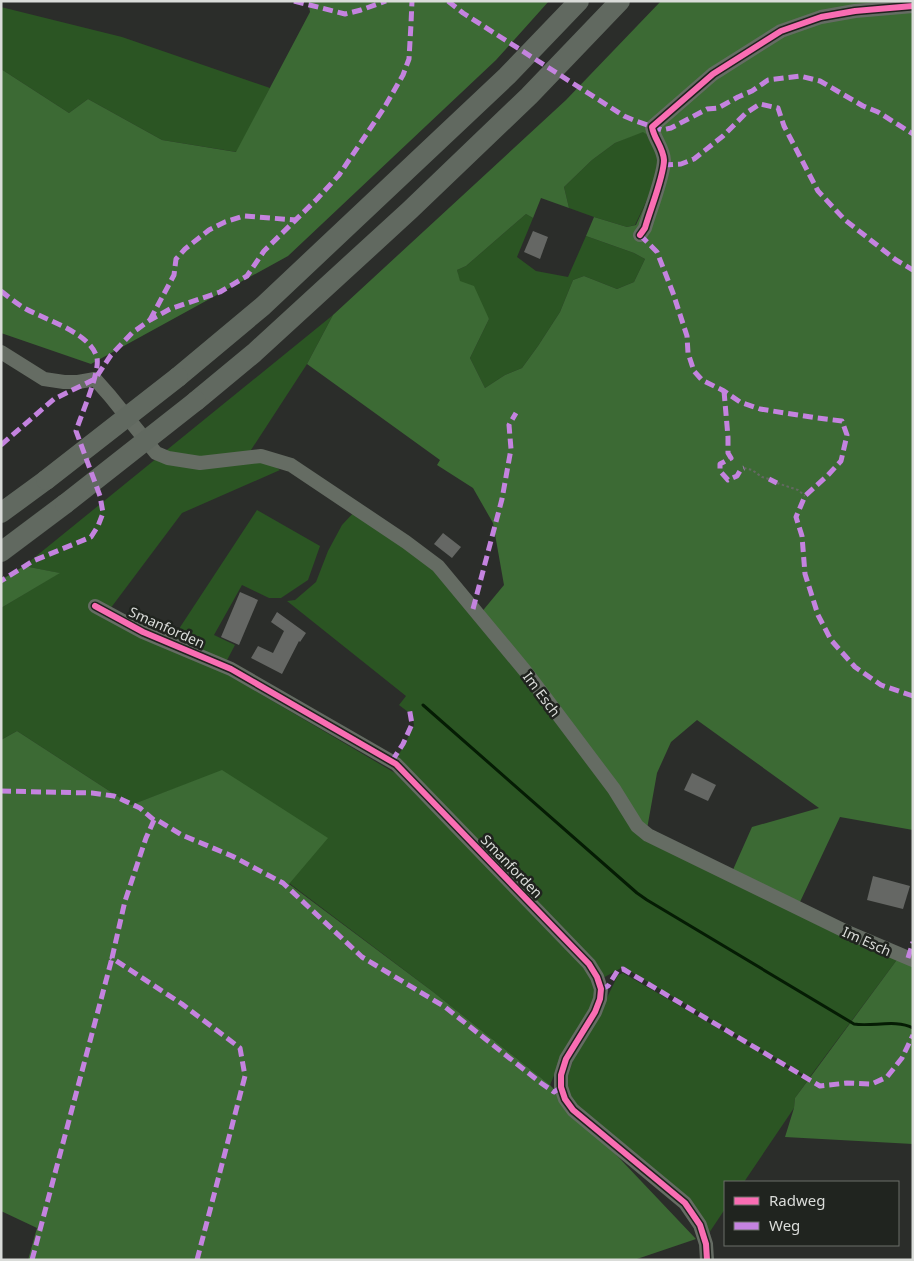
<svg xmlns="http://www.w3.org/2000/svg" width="914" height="1261" font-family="'Noto Sans',sans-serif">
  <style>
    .green { fill: #2b5523 }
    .forest { fill: #3c6a34; fill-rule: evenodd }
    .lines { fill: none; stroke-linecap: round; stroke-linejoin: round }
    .stream { stroke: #051c04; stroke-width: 3 }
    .building { fill: #656764 }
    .path { stroke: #646862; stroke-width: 2; stroke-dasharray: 2.5 2.5; stroke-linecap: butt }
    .minor { stroke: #656c63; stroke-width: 14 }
    .highway { stroke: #616960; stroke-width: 20 }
    .highway-bridge { stroke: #616960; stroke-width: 20 }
    .quiet { stroke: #c483df; stroke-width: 5; stroke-dasharray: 10 5; stroke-linecap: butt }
    .cycleway-casing { stroke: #20241f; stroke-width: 9 }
    .cycleway { stroke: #f96db3; stroke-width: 6 }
    .labels { text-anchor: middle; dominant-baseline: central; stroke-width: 5; stroke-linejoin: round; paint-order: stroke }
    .street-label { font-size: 14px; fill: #dadcd9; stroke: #20241f }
  </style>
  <rect width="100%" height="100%" fill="#2b2d2a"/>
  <!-- green -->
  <g class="green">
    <path d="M1,7L122,37L270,88L237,152L162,140L88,99L69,113L1,69Z"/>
    <path d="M643,131L646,134L657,146L661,163L653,187L635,225L627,227L594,217L569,208L564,187L592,160L615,143Z"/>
    <path d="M526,214L533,218L517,257L536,271L568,277L586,236L634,253L645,259L634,282L617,289L584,276L573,280L560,312L538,346L522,368L505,375L485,388L470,358L489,319L459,281L457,270L466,266Z"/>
    <path d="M333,315L307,364L251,450L280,470L182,513L104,617L230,676L395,773L589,969L593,978L596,999L555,1073L550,1085L432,991L289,883L222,771L131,805L17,731L1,740V608L59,573L24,566Z"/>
    <path d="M257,510L320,546L308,580L281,598H269L242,585L214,635L235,645L225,664L173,638Z"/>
    <path d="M355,511L437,567L523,672L635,827L899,957L809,1078L623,967L601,979L395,760L404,746L414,725L412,715L399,705L406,696L287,601L295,600L316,582L328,551L342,525Z"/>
    <path d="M623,973L808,1080L795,1098L794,1108L744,1182H725V1209L707,1236L682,1195L572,1103L566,1082L574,1057L600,1012L618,975Z"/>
  </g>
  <!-- forest -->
  <g class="forest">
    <path d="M308,1H549L496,60L288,256L91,364L1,333V69L69,113L88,99L162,140L236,152L310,12Z"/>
    <path d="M661,1H913V830L840,817L799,904L732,872L752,827L819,808L697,720L671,742L657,773L647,829L480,614L504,585L493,523L473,488L437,465L440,460L307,364L333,315L566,100ZM643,132L646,134L657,146L661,163L653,187L636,225L627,227L594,217L586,236L634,253L645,259L634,282L617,289L584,276L573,280L560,312L538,346L522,368L505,375L485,388L470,358L489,319L474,286L460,281L457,270L466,266L526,214L533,218L541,198L569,208L564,187L592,160L615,143Z"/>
    <path d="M24,566L60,573L1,608V580Z"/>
    <path d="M17,731L131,805L222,770L328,838L289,884L432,991L550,1085L696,1239L634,1260H28L37,1228L1,1211V740Z"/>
    <path d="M899,957L913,964V1144L785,1137L794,1108L795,1098Z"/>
  </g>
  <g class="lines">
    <!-- stream -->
    <path class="stream" d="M423,705L637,893L647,900L854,1024C872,1027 896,1019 913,1028"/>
  </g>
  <!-- building -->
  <g class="building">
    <path d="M533,231L548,237L540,259L524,252Z"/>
    <path d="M443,533L461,547L452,558L434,544Z"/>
    <path d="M240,592L258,600L239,645L221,637Z"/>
    <path d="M277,612L306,633L300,642L299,641L282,674L251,658L258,646L273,653L284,631L271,622Z"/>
    <path d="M692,773L716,785L708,801L684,790Z"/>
    <path d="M873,876L910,886L903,909L867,900Z"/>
  </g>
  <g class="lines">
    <!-- path -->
    <g class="path">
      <path d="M744,468L752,470L762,477L769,479"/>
      <path d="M777,483L798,490L805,496"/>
    </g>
    <!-- minor -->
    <g class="minor">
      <path d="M640,235L645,228C650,210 664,176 664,160C663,147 654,139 652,127L713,74L781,31L821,17L855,11L913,6"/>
      <path d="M1,352L44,379L64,382H78L95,379L110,396L156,453L168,458L200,463L261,456L291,465L406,542L438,566L526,672L614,789L637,826L648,835L847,932L913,960"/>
      <path d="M95,606L143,632L231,669L396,764L589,964L597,977L601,989L600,999L595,1012L566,1059L561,1075V1087L565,1099L573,1110L685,1203L700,1225L706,1244L707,1260"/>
    </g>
    <!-- highway -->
    <g class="highway">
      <path d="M178,377L263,306L507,76L579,1"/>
      <path d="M196,401L254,353L410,210L529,96L620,1"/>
      <path d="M1,513L46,480"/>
      <path d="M1,552L65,504"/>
    </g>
    <!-- highway-bridge -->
    <g class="highway-bridge">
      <path d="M46,480L178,377"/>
      <path d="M65,504L196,401"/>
    </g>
    <!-- quiet -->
    <g class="quiet">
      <path d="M294,1L345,14L361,10L386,1"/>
      <path d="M448,1L463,13L624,116L636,121L662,130L671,128L707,109L718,108L738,97L752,91L768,80L800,76L820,81L863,106L878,112L913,134"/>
      <path d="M663,165L681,164L694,159L723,136L746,113L760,104L778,108L784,126L818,191L845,220L896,260L913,270"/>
      <path d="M640,235L657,252L673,293L687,336L688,353L694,371L702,380L724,391L740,402L760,409L817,418L842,421L847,435L841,461L828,475L805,496L796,517L802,536L805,574L818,615L831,640L855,667L881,685L913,696"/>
      <path d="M1,291C9,297 17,304 26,309C46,320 91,333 97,358C100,373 81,415 76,431L100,496L103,513L98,526L91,537L33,561L1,581"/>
      <path d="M150,320L174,275L176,259L185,249L209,230L225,222L244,216L296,220"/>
      <path d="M724,391L728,437V453L731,458L720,464V471L728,480L737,476L741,469L744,468"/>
      <path d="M1,445L54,399L95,379L111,355L132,333L150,320L170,309L220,292L247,276L264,251L317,199L339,175L384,108L403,75L409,59L411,24L412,1"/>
      <path d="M769,479L777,483"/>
      <path d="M473,609L502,499L511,449L509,425L516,413"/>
      <path d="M392,761L403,744L412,724L409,707"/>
      <path d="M1,791L92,793L114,796L140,808L154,820"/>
      <path d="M908,958L913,942"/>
      <path d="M601,989L608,986L618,970L623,969L820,1086L847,1083L872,1084L887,1077L902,1058L913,1035"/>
      <path d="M32,1260L112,958"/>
      <path d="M197,1260L245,1076L240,1048L182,1004L112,958L125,901L146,838L154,820H157L182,835L232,856L283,883L362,957L445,1007L541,1083L554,1092L561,1087"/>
    </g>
    <defs>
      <g id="cycleway">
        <path d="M640,235L645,228C650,210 664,176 664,160C663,147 654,139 652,127L713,74L781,31L821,17L855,11L913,6"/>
        <path d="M95,606L143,632L231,669L396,764L589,964L597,977L601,989L600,999L595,1012L566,1059L561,1075V1087L565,1099L573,1110L685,1203L700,1225L706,1244L707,1260"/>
      </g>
    </defs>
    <!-- cycleway casing -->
    <use href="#cycleway" class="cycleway-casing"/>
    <!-- cycleway -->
    <use href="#cycleway" class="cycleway"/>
  </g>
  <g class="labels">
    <!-- street labels -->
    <g class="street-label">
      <text transform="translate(167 627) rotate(24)">Smanforden</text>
      <text transform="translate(542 694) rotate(53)">Im Esch</text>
      <text transform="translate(512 866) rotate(46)">Smanforden</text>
      <text transform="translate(867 941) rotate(24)">Im Esch</text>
    </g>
  </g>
  <!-- border -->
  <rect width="914" height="1261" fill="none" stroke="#dadcd9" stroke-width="5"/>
  <!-- legend -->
  <rect x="724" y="1181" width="175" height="65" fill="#20241f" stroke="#6a6e69"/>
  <rect x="734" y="1197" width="25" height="8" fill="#f96db3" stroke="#6a6e69"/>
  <text x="769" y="1206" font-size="15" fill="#dadcd9">Radweg</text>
  <rect x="734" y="1222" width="25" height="8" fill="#c483df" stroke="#6a6e69"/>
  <text x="769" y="1231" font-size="15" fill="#dadcd9">Weg</text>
</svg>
